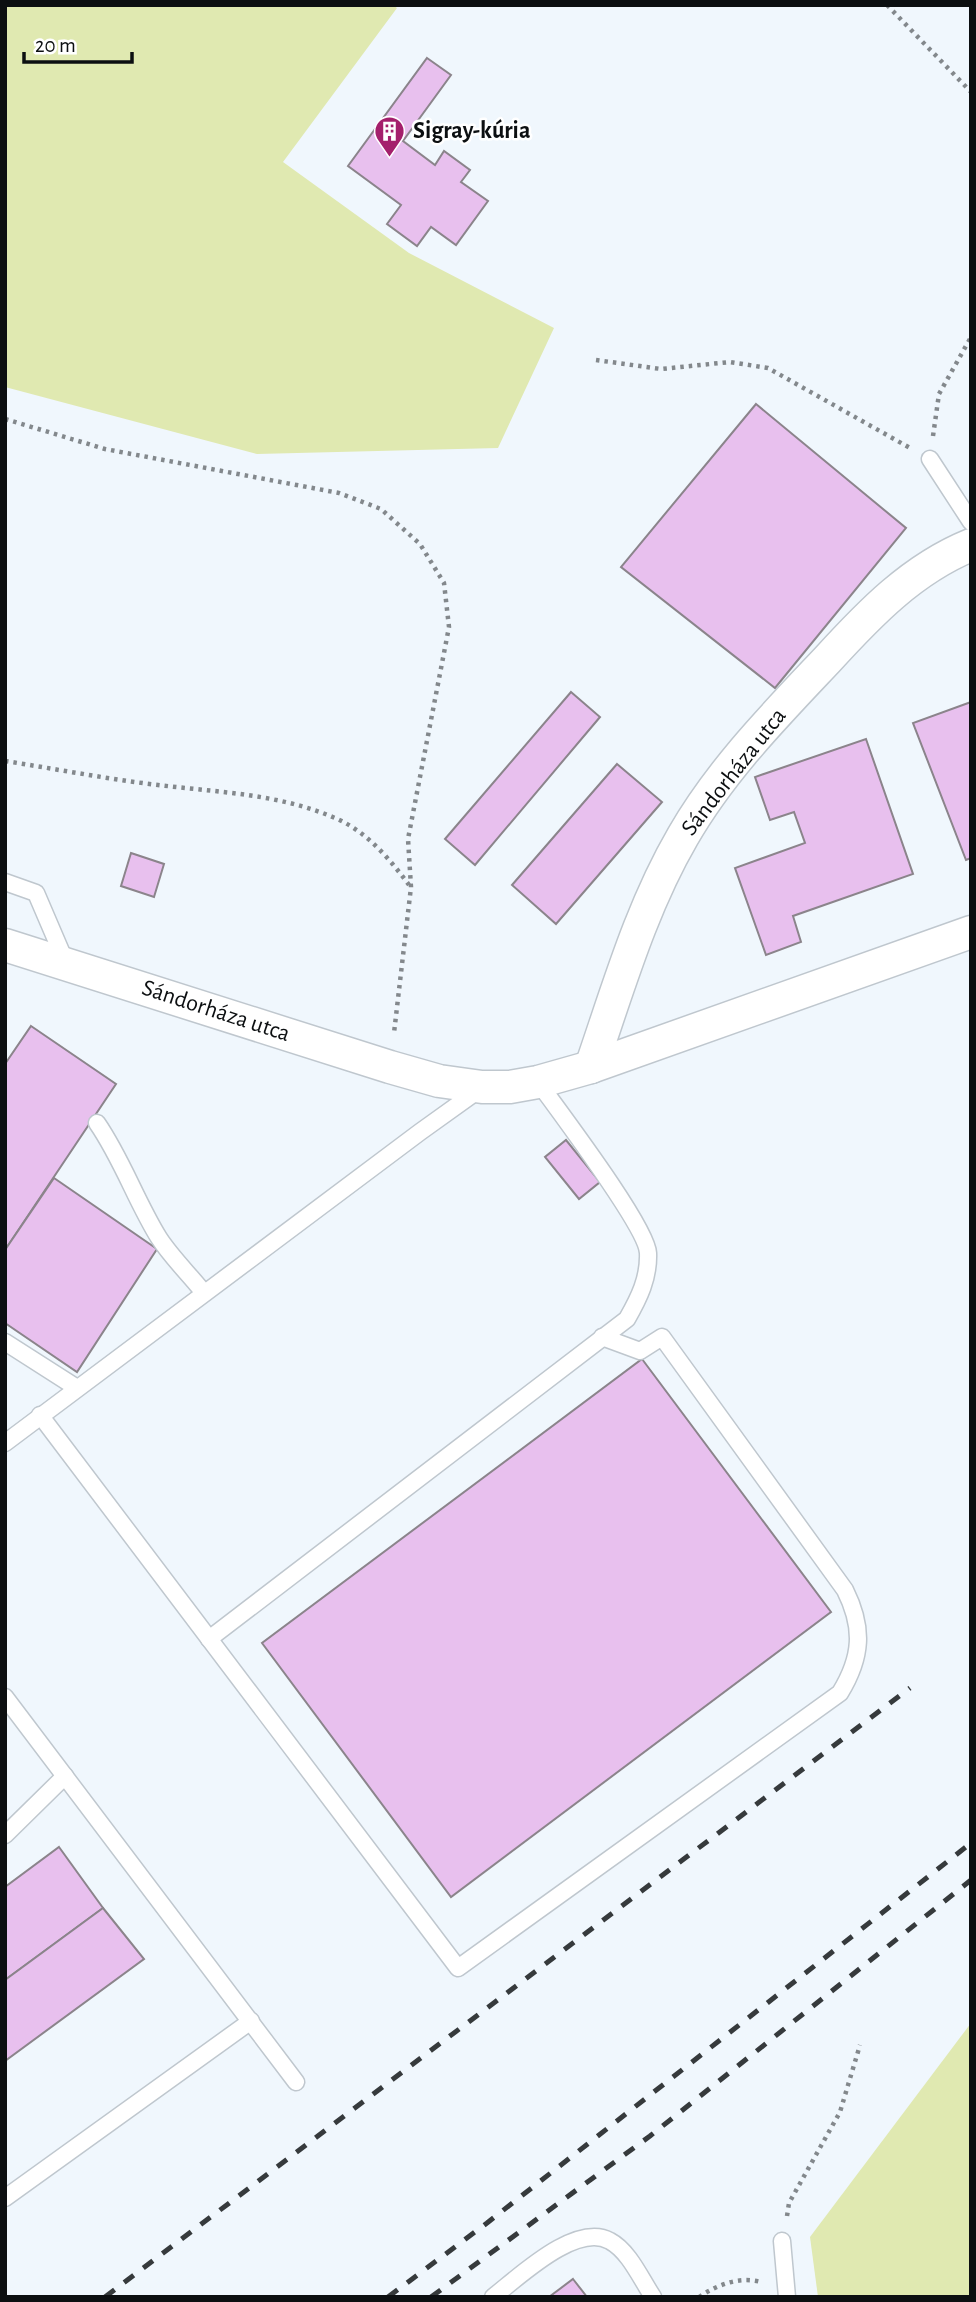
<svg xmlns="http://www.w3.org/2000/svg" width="976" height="2302" font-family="'Alegreya Sans',sans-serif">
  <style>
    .green { fill: #e0e9b1 }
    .building { fill: #e8c0ee; stroke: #8b848b; stroke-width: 2 }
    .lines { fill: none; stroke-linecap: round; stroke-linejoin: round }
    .lane-casing { stroke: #bfc7ce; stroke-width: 19 }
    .street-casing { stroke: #bfc7ce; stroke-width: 35 }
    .path { stroke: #83888c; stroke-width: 4.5; stroke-dasharray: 3.5 5; stroke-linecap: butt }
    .lane { stroke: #fff; stroke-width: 16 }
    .street { stroke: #fff; stroke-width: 32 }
    .rail { stroke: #363a3c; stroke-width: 5; stroke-dasharray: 12 12; stroke-linecap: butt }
    .labels { text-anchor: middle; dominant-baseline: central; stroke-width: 5; stroke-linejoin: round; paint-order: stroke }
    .poi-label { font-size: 24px; font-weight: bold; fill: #0c0f11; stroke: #fff; text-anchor: start }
    .street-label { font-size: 24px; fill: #0c0f11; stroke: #fff }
  </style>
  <rect width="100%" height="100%" fill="#f0f7fd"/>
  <!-- green -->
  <g class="green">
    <path d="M5,5H393L397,8L283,162L409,253L554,328L498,448L257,454L5,387Z"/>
    <path d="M971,2023V2296L818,2297L810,2237Z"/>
  </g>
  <!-- building -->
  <g class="building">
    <path d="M427,58L451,75L403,141L435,165L444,151L470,170L461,182L488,201L456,245L431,227L417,246L387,224L401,205L348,166Z"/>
    <path d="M756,404L906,528L775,688L621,567Z"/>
    <path d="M571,692L600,717L475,865L445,839Z"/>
    <path d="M971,702V858L966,860L913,723Z"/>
    <path d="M866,739L913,874L793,916L801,942L766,955L735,868L805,843L794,812L770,820L755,777Z"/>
    <path d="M617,764L662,802L556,924L512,885Z"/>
    <path d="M131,853L164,864L154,897L121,886Z"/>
    <path d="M31,1026L116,1084L5,1250V1064Z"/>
    <path d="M566,1140L600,1182L579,1199L545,1157Z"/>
    <path d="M54,1178L157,1249L77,1372L5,1323V1250Z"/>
    <path d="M642,1359L831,1612L451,1897L262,1643Z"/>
    <path d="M59,1847L103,1908L5,1980V1887Z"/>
    <path d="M103,1908L144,1959L5,2061V1980Z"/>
    <path d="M573,2279L587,2297H549Z"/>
  </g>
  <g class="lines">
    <defs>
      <g id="lane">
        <path d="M930,459L971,522"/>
        <path d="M5,882L36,893L66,963"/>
        <path d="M97,1123C122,1159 136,1201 159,1238C172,1258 190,1275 204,1293"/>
        <path d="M5,1342L77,1388"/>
        <path d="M40,1415L458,1968L840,1693C862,1657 864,1628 845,1590L662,1337L640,1351L602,1337"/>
        <path d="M5,1443L420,1132L480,1089"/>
        <path d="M209,1639L627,1319C639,1298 649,1278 648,1253C647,1227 558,1110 538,1082"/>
        <path d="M5,1697L296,2082"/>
        <path d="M5,1835L65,1776"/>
        <path d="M5,2198L251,2021"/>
        <path d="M782,2241L787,2297"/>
        <path d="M493,2297C519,2277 576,2222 610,2241C629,2251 641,2279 653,2297"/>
      </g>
      <g id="street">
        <path d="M5,945L390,1067L439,1081L482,1087H510L538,1082L591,1067L971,932"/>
        <path d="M591,1067C618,989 641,908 683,836C721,770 775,715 827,660C869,614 912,569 971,545"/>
      </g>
    </defs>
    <!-- lane casing -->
    <use href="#lane" class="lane-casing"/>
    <!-- street casing -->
    <use href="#street" class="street-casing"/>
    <!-- path -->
    <g class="path">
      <path d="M887,5L971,92"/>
      <path d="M596,360L661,369L730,362L768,368L910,448"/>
      <path d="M5,419L105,449L339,493L381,509L420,544L444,583L449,627L408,839L411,887L394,1033"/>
      <path d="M933,436L939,394L971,337"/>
      <path d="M5,761C56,769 107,779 158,785C217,792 280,794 335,818C366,831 389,858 409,885"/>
      <path d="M787,2216L789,2203L840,2112L860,2045"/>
      <path d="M699,2297C717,2285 739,2276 761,2282"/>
    </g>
    <!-- lane -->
    <use href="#lane" class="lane"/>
    <!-- street -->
    <use href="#street" class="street"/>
    <!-- rail -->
    <g class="rail">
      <path d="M105,2297L910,1688"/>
      <path d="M388,2297L487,2223L971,1843"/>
      <path d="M431,2297L650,2136L971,1880"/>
    </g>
  </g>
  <!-- icons -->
  <defs>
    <symbol id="building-pin" viewBox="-11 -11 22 30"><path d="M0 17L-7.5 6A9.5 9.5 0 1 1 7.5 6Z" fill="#a41f6c" stroke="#fff"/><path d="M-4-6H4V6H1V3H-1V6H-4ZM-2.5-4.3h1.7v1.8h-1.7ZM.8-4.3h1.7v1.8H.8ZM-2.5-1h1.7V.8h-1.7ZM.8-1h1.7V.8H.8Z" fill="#fff"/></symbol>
  </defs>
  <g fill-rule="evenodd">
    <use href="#building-pin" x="372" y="114" width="35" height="47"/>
  </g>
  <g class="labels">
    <!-- poi labels -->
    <g class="poi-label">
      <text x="413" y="131">Sigray-kúria</text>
    </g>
    <!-- street labels -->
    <g class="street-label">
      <text transform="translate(734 772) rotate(-52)">Sándorháza utca</text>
      <text transform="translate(216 1011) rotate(18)">Sándorháza utca</text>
    </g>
  </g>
  <!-- border -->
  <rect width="976" height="2302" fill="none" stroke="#0c0f11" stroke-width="14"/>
  <!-- scale -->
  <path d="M24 52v10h108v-10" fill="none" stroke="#0c0f11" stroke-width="3.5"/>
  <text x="35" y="52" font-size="21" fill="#0c0f11" stroke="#ffffff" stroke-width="5" paint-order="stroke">20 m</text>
</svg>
